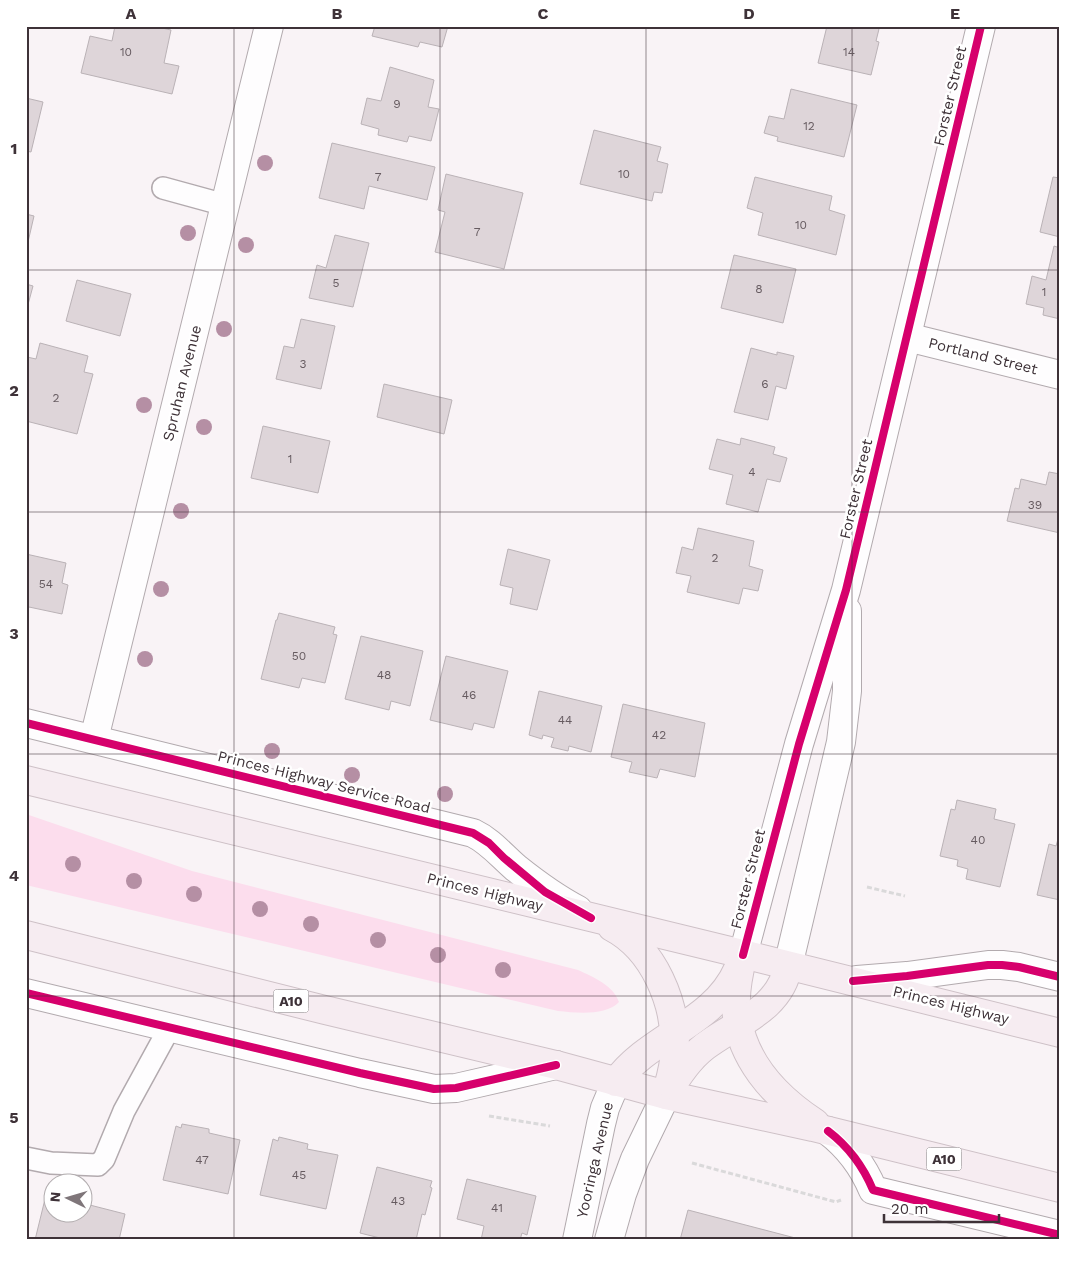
<svg xmlns="http://www.w3.org/2000/svg" width="1086" height="1266" font-family="'Work Sans',sans-serif">
  <style>
    .green { fill: #fcdded }
    .building { fill: #ded5d9; stroke: #bab2b6 }
    .lines { fill: none; stroke-linecap: round; stroke-linejoin: round }
    .lane-casing { stroke: #b2aaae; stroke-width: 24 }
    .street-casing { stroke: #b2aaae; stroke-width: 30 }
    .secondary-casing { stroke: #b2aaae; stroke-width: 30 }
    .highway-casing { stroke: #cec1c7; stroke-width: 30 }
    .path { stroke: #dad9da; stroke-width: 3; stroke-dasharray: 5 2.5; stroke-linecap: butt }
    .lane { stroke: #fefdfe; stroke-width: 21 }
    .street { stroke: #fefdfe; stroke-width: 28 }
    .secondary { stroke: #fefdfe; stroke-width: 28 }
    .highway { stroke: #f6ecf1; stroke-width: 28 }
    .cycleway-casing { stroke: #fff; stroke-width: 11 }
    .cycleway { stroke: #d6006c; stroke-width: 8 }
    .tree { fill: #b58fa4 }
    .grid { fill: none; stroke: #3e3238; stroke-width: 1; stroke-opacity: 0.55 }
    .labels { text-anchor: middle; dominant-baseline: central; stroke-width: 5; stroke-linejoin: round; paint-order: stroke }
    .number-label { font-size: 12px; fill: #665b60 }
    .shield { fill: #fff; stroke: #787074; stroke-width: 1 }
    .shield-label { font-size: 14px; font-weight: bold; fill: #3e3238 }
    .street-label { font-size: 15px; fill: #3e3238; stroke: #fff }
    .neatline { fill: none; stroke: #3e3238; stroke-width: 2 }
    .grid-label { font-size: 16px; text-anchor: middle; font-weight: bold; fill: #3e3238 }
  </style>
  <rect width="100%" height="100%" fill="#f9f3f6"/>
  <!-- green -->
  <path class="green" d="M26,814L192,871L578,970C593,977 613,985 619,1002C606,1016 577,1013 558,1011L26,885Z"/>
  <!-- building -->
  <g class="building">
    <path d="M115,26H153L171,30L164,63L179,66L172,94L81,73L90,36L112,41Z"/>
    <path d="M375,26H448L442,47L420,42L418,47L372,36Z"/>
    <path d="M827,26H873L879,29L876,41L879,42L871,75L818,63Z"/>
    <path d="M390,67L434,80L428,107L439,109L431,141L409,136L407,142L378,135L379,129L361,124L367,98L381,101Z"/>
    <path d="M791,89L857,105L844,157L777,141L778,137L764,133L769,116L784,119Z"/>
    <path d="M26,98L43,102L31,152L26,151Z"/>
    <path d="M594,130L661,147L657,161L668,164L662,193L654,192L652,201L580,184Z"/>
    <path d="M332,143L435,167L427,200L369,186L364,209L319,198Z"/>
    <path d="M446,174L523,193L504,269L435,252L445,212L438,210Z"/>
    <path d="M755,177L832,196L829,210L845,215L836,255L758,235L763,213L747,208Z"/>
    <path d="M1053,177L1060,178V237L1040,232Z"/>
    <path d="M26,214L34,216L28,242H26Z"/>
    <path d="M335,235L369,243L353,307L309,298L317,265L326,268Z"/>
    <path d="M1054,246L1060,248V319L1043,315L1044,308L1026,304L1032,276L1046,280Z"/>
    <path d="M734,255L796,269L783,323L721,308Z"/>
    <path d="M77,280L131,294L120,336L66,321Z"/>
    <path d="M26,284L33,286L26,312Z"/>
    <path d="M301,319L335,326L321,389L276,379L284,346L294,348Z"/>
    <path d="M40,343L88,356L84,372L93,374L77,434L26,421V360L27,357L36,359Z"/>
    <path d="M751,348L777,355V352L794,356L786,389L776,386L768,420L734,412Z"/>
    <path d="M384,384L452,400L444,434L377,417Z"/>
    <path d="M263,426L330,441L318,493L251,478Z"/>
    <path d="M741,438L775,447L773,454L787,458L780,482L767,479L758,512L726,504L733,475L709,469L717,439L740,445Z"/>
    <path d="M1049,472L1060,474V533L1007,521L1015,488L1019,489L1021,479L1046,485Z"/>
    <path d="M698,528L754,541L749,566L763,570L758,591L743,588L739,604L687,592L691,576L676,573L682,547L693,550Z"/>
    <path d="M508,549L550,560L537,610L510,604L513,588L500,585Z"/>
    <path d="M26,554L66,563L62,583L68,585L62,614L29,607L26,612Z"/>
    <path d="M279,613L335,627L333,634L337,635L325,683L302,678L299,688L261,679L276,620H277Z"/>
    <path d="M361,636L423,651L410,706L391,701L389,710L345,699Z"/>
    <path d="M446,656L508,671L494,728L474,723L472,730L430,720Z"/>
    <path d="M539,691L602,706L591,752L569,746L568,751L551,747L554,738L543,735L542,739L529,735Z"/>
    <path d="M623,704L705,723L695,777L660,769L657,778L629,772L632,762L611,757Z"/>
    <path d="M957,800L996,809L994,819L1015,824L1000,887L966,879L968,869L957,866L958,860L940,856L951,809L955,810Z"/>
    <path d="M1060,832V900L1037,895L1049,844L1056,846Z"/>
    <path d="M182,1124L209,1129V1133L240,1140L228,1194L163,1180L176,1126L181,1128Z"/>
    <path d="M279,1137L308,1144L307,1149L338,1155L326,1209L260,1195L273,1139L278,1141Z"/>
    <path d="M377,1167L432,1181L430,1187L432,1188L425,1215L422,1214L416,1240H388L360,1233Z"/>
    <path d="M467,1179L536,1196L527,1235L522,1233L520,1240H481L484,1226L457,1219Z"/>
    <path d="M46,1195L52,1196V1214H82V1203L125,1214L119,1240H35Z"/>
    <path d="M688,1210L803,1240H680Z"/>
  </g>
  <g class="lines">
    <defs>
      <g id="lane">
        <path d="M163,188L225,205"/>
        <path d="M26,1158L51,1163L98,1165L104,1159L124,1111L170,1027"/>
      </g>
      <g id="street">
        <path d="M907,337L1060,375"/>
        <path d="M26,723L473,833C490,841 502,856 516,868C536,884 555,898 578,910"/>
        <path d="M94,739L269,26"/>
        <path d="M857,980L907,976L988,965H1002L1019,967L1060,977"/>
        <path d="M26,993L360,1073L434,1089L456,1088L556,1065"/>
        <path d="M828,1131C849,1147 863,1166 873,1190L1060,1235"/>
        <path d="M577,1240L601,1124L605,1108L616,1082"/>
        <path d="M609,1240L622,1194L635,1159L666,1095"/>
      </g>
      <g id="secondary">
        <path d="M743,955L799,744L846,590L981,26"/>
        <path d="M788,966L841,742L847,691V611"/>
      </g>
      <g id="highway">
        <path d="M26,780C371,864 716,946 1060,1033"/>
        <path d="M612,927C654,949 676,1003 675,1049C675,1065 670,1080 666,1095"/>
        <path d="M26,935L325,1010L556,1065L666,1095L813,1127L1060,1188"/>
        <path d="M743,955C739,971 735,988 736,1005C738,1057 774,1096 815,1123"/>
        <path d="M616,1082C649,1036 714,1024 738,969"/>
        <path d="M672,1085C683,1068 694,1053 711,1042C741,1021 781,1007 788,966"/>
      </g>
    </defs>
    <!-- lane casing -->
    <use href="#lane" class="lane-casing"/>
    <!-- street casing -->
    <use href="#street" class="street-casing"/>
    <!-- secondary casing -->
    <use href="#secondary" class="secondary-casing"/>
    <!-- highway casing -->
    <use href="#highway" class="highway-casing"/>
    <!-- path -->
    <g class="path">
      <path d="M867,887L905,896"/>
      <path d="M489,1116L550,1126"/>
      <path d="M692,1163L836,1202L841,1200"/>
    </g>
    <!-- lane -->
    <use href="#lane" class="lane"/>
    <!-- street -->
    <use href="#street" class="street"/>
    <!-- secondary -->
    <use href="#secondary" class="secondary"/>
    <!-- highway -->
    <use href="#highway" class="highway"/>
    <defs>
      <g id="cycleway">
        <path d="M26,723L473,833L489,843L504,858L545,892L591,918"/>
        <path d="M743,955L799,744L846,590L981,26"/>
        <path d="M853,981L907,976L988,965H1002L1019,967L1060,977"/>
        <path d="M26,993L360,1073L434,1089L456,1088L556,1065"/>
        <path d="M828,1131C849,1147 863,1166 873,1190L1060,1235"/>
      </g>
    </defs>
    <!-- cycleway casing -->
    <use href="#cycleway" class="cycleway-casing"/>
    <!-- cycleway -->
    <use href="#cycleway" class="cycleway"/>
  </g>
  <!-- trees -->
  <g class="tree">
    <circle cx="265" cy="163" r="8"/>
    <circle cx="188" cy="233" r="8"/>
    <circle cx="246" cy="245" r="8"/>
    <circle cx="224" cy="329" r="8"/>
    <circle cx="144" cy="405" r="8"/>
    <circle cx="204" cy="427" r="8"/>
    <circle cx="181" cy="511" r="8"/>
    <circle cx="161" cy="589" r="8"/>
    <circle cx="145" cy="659" r="8"/>
    <circle cx="272" cy="751" r="8"/>
    <circle cx="352" cy="775" r="8"/>
    <circle cx="445" cy="794" r="8"/>
    <circle cx="73" cy="864" r="8"/>
    <circle cx="134" cy="881" r="8"/>
    <circle cx="194" cy="894" r="8"/>
    <circle cx="260" cy="909" r="8"/>
    <circle cx="311" cy="924" r="8"/>
    <circle cx="378" cy="940" r="8"/>
    <circle cx="438" cy="955" r="8"/>
    <circle cx="503" cy="970" r="8"/>
  </g>
  <!-- grid -->
  <path class="grid" d="M234,26V1240M440,26V1240M646,26V1240M852,26V1240M26,270H1060M26,512H1060M26,754H1060M26,996H1060"/>
  <g class="labels">
    <!-- number labels -->
    <g class="number-label">
      <text x="126" y="52">10</text>
      <text x="849" y="52">14</text>
      <text x="397" y="104">9</text>
      <text x="809" y="126">12</text>
      <text x="624" y="174">10</text>
      <text x="378" y="177">7</text>
      <text x="801" y="225">10</text>
      <text x="477" y="232">7</text>
      <text x="336" y="283">5</text>
      <text x="759" y="289">8</text>
      <text x="1044" y="292">1</text>
      <text x="303" y="364">3</text>
      <text x="765" y="384">6</text>
      <text x="56" y="398">2</text>
      <text x="290" y="459">1</text>
      <text x="752" y="472">4</text>
      <text x="1035" y="505">39</text>
      <text x="715" y="558">2</text>
      <text x="46" y="584">54</text>
      <text x="299" y="656">50</text>
      <text x="384" y="675">48</text>
      <text x="469" y="695">46</text>
      <text x="565" y="720">44</text>
      <text x="659" y="735">42</text>
      <text x="978" y="840">40</text>
      <text x="202" y="1160">47</text>
      <text x="299" y="1175">45</text>
      <text x="398" y="1201">43</text>
      <text x="497" y="1208">41</text>
    </g>
    <!-- shield labels -->
    <g class="shield">
      <rect x="273.5" y="989.5" width="35" height="23" rx="4"/>
      <rect x="926.5" y="1147.5" width="35" height="23" rx="4"/>
    </g>
    <g class="shield-label">
      <text x="291" y="1001">A10</text>
      <text x="944" y="1159">A10</text>
    </g>
    <!-- street labels -->
    <g class="street-label">
      <text transform="translate(950 96) rotate(-77)">Forster Street</text>
      <text transform="translate(983 356) rotate(14)">Portland Street</text>
      <text transform="translate(182 383) rotate(-76)">Spruhan Avenue</text>
      <text transform="translate(856 489) rotate(-77)">Forster Street</text>
      <text transform="translate(324 782) rotate(14)">Princes Highway Service Road</text>
      <text transform="translate(748 879) rotate(-76)">Forster Street</text>
      <text transform="translate(485 892) rotate(14)">Princes Highway</text>
      <text transform="translate(951 1005) rotate(14)">Princes Highway</text>
      <text transform="translate(595 1160) rotate(-77)">Yooringa Avenue</text>
    </g>
  </g>
  <!-- border -->
  <rect width="1086" height="1266" fill="none" stroke="#ffffff" stroke-width="55"/>
  <!-- north arrow -->
  <g transform="translate(68 1198) rotate(275)"><circle r="24" fill="#ffffff" stroke="#b2adaf"/>
  <path d="M0-4L9 19L0 12L-9 19Z" fill="#7f767a"/>
  <text y="-8" font-size="14" font-weight="bold" text-anchor="middle" fill="#3e3238">N</text>
  </g>
  <!-- scale -->
  <path d="M884 1214v8h115v-8" fill="none" stroke="#3e3238" stroke-width="2.5"/>
  <text x="891" y="1214" font-size="15" fill="#3e3238" stroke="#ffffff" stroke-width="4" paint-order="stroke">20 m</text>
  <rect x="28" y="28" width="1030" height="1210" class="neatline"/>
  <g class="grid-label">
    <text x="131" y="19">A</text>
    <text x="337" y="19">B</text>
    <text x="543" y="19">C</text>
    <text x="749" y="19">D</text>
    <text x="955" y="19">E</text>
    <text x="14" y="154">1</text>
    <text x="14" y="396">2</text>
    <text x="14" y="639">3</text>
    <text x="14" y="881">4</text>
    <text x="14" y="1123">5</text>
  </g>
</svg>
